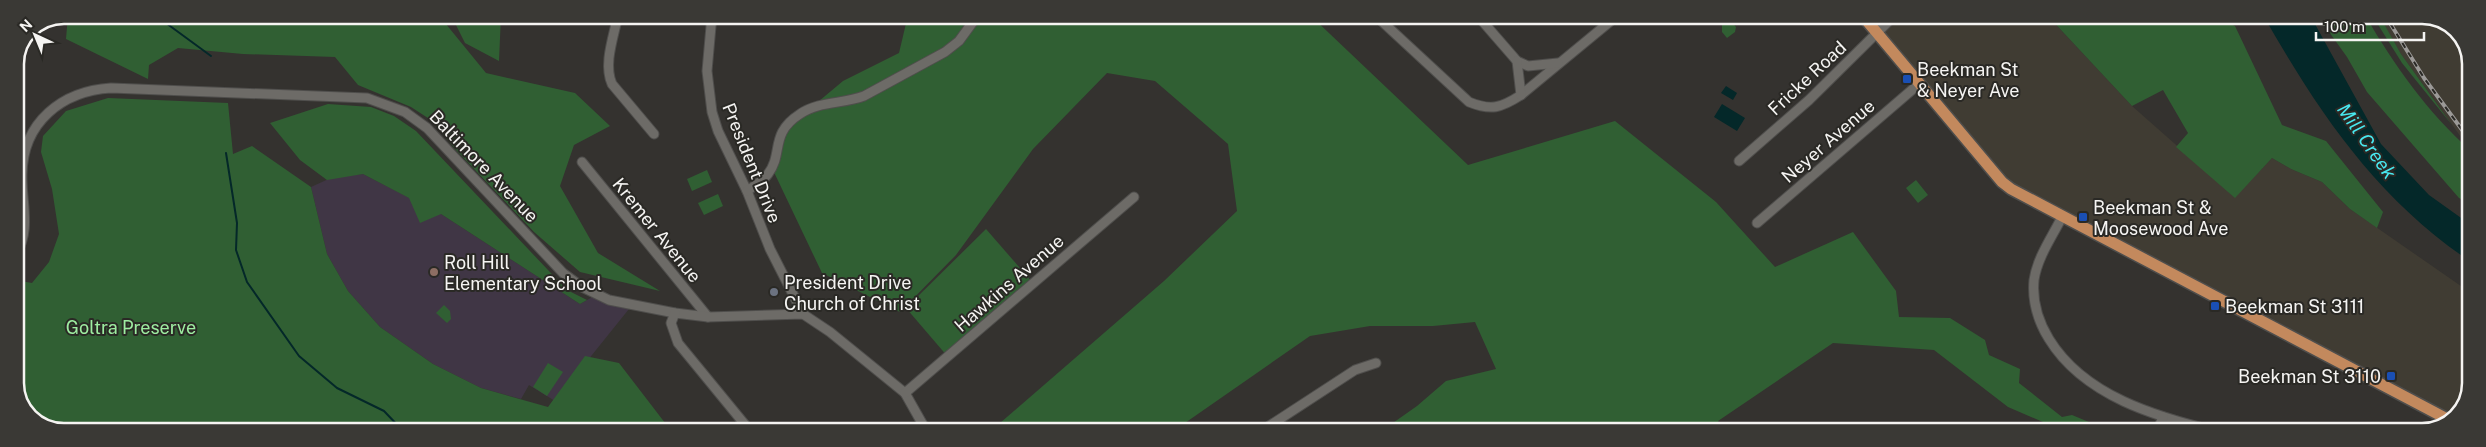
<svg xmlns="http://www.w3.org/2000/svg" width="2486" height="447" font-family="'Public Sans',sans-serif">
  <style>
    .built { fill: #403c33 }
    .education { fill: #403645 }
    .green { fill: #305f33 }
    .water { fill: #042829 }
    .lines { fill: none; stroke-linecap: round; stroke-linejoin: round }
    .stream { stroke: #042829; stroke-width: 2 }
    .minor-casing { stroke: #4f4e4c; stroke-width: 11 }
    .major-casing { stroke: #4f4e4c; stroke-width: 14 }
    .minor { stroke: #6d6b67; stroke-width: 9 }
    .major { stroke: #c3895d; stroke-width: 11 }
    .rail-casing { stroke: #9b9997; stroke-width: 4 }
    .rail { stroke: #2a2925; stroke-width: 2; stroke-dasharray: 5.5; stroke-linecap: butt }
    .transit-dot { fill: #1a4fb4; stroke: #2a2925; stroke-width: 2 }
    .education-dot { fill: #8d6e63; stroke: #2a2925; stroke-width: 2 }
    .worship-dot { fill: #6b7280; stroke: #2a2925; stroke-width: 2 }
    .labels { text-anchor: middle; dominant-baseline: central; stroke-width: 4; stroke-linejoin: round; paint-order: stroke }
    .poi-label { font-size: 18px; fill: #f5f4f2; stroke: #2a2925; text-anchor: start }
    .street-label { font-size: 18px; fill: #f5f4f2; stroke: #2a2925 }
    .park-label { font-size: 18px; fill: #9eeda1; stroke: #2a2925 }
    .water-label { font-size: 19px; font-style: italic; fill: #48e8ef; stroke: #2a2925 }
    .rim { fill: none; stroke: #f5f4f2; stroke-width: 2.5 }
  </style>
  <rect width="100%" height="100%" fill="#34322f"/>
  <!-- built -->
  <g class="built">
    <path d="M1862,15H2047L2132,106L2235,197L2272,158L2291,169L2322,182L2350,209L2471,293V390L2454,420L2011,189Z"/>
    <path d="M2378,15H2429L2457,29L2471,58V151L2401,54Z"/>
  </g>
  <!-- education -->
  <path class="education" d="M363,174L441,214L580,304L596,295L633,304L555,401L529,385L521,399L481,388L433,364L380,327L348,291L327,254L311,187L333,177Z"/>
  <!-- green -->
  <g class="green">
    <path d="M68,15H435L441,18L486,73L575,93L610,126L574,145L560,186L598,253L660,291L580,272L534,232L456,150L431,120L411,107L358,85L335,57L243,54L178,48L149,65L148,79L66,39Z"/>
    <path d="M446,15H501L499,61L465,43L454,21Z"/>
    <path d="M908,15H1310L1468,165L1615,121L1716,202L1775,267L1853,232L1896,291L1899,317L1950,318L1985,340L1989,355L2020,369L2019,383L2062,417L2072,415L2113,432H2066L2008,407L1934,350L1833,343L1718,421L1727,432H1380L1417,406L1446,381L1496,369L1475,322L1433,326H1370L1310,336L1172,432H1004L1000,423L1164,281L1237,211L1228,144L1155,81L1107,73L1033,149L956,255L900,312L822,273L772,168L782,132L843,81L899,53Z"/>
    <path d="M2047,15H2213L2235,26L2282,125L2326,141L2383,212L2377,228L2350,209L2322,182L2291,169L2272,158L2235,198L2176,147L2188,133L2163,90L2132,106Z"/>
    <path d="M2317,15H2365C2394,65 2428,113 2471,151V204L2459,198L2367,92L2347,57Z"/>
    <path d="M2372,15H2379L2401,54L2452,125L2402,63Z"/>
    <path d="M1728,18L1736,27L1735,32L1727,38L1722,32V25Z"/>
    <path d="M108,98L228,103L233,154L252,146L311,187L327,254L348,291L380,327L433,364L481,388L548,407L585,356L619,363L672,432H57L29,418L15,389V280L32,283L49,262L59,234L52,189L41,152L43,136L66,111Z"/>
    <path d="M328,104L371,107L394,116L416,131L567,290L587,300L580,304L441,214L420,223L409,198L363,174L327,180L300,160L270,123Z"/>
    <path d="M707,170L712,182L692,191L687,179Z"/>
    <path d="M1916,180L1928,195L1918,203L1906,188Z"/>
    <path d="M718,194L723,206L704,215L698,203Z"/>
    <path d="M986,229L1033,283L948,357L906,308Z"/>
    <path d="M444,305L450,311L451,319L447,323L436,313Z"/>
    <path d="M548,363L563,372L547,396L533,387Z"/>
  </g>
  <!-- water -->
  <g class="water">
    <path d="M2263,15H2310L2381,144L2429,195L2471,225V262C2376,198 2319,113 2263,15Z"/>
    <path d="M1726,86L1737,93L1733,100L1721,93Z"/>
    <path d="M1722,104L1745,118L1737,131L1714,117Z"/>
  </g>
  <g class="lines">
    <!-- stream -->
    <g class="stream">
      <path d="M155,15L211,56"/>
      <path d="M226,153L237,223L236,250L247,282L299,356L337,388L384,411L404,432"/>
    </g>
    <defs>
      <g id="minor">
        <path d="M618,15C614,36 603,64 612,84L654,134"/>
        <path d="M712,15L707,71L712,112L718,131L747,191L770,249L803,314"/>
        <path d="M1375,15L1469,102C1491,111 1501,108 1521,95L1618,15"/>
        <path d="M1477,15L1517,61L1528,66L1558,63"/>
        <path d="M1517,61L1521,95"/>
        <path d="M1739,161L1809,100L1895,15"/>
        <path d="M582,162L708,317"/>
        <path d="M747,191C754,186 763,181 768,174C784,153 769,134 800,114C819,101 843,104 864,96L945,52L959,41L978,15"/>
        <path d="M2062,217C2052,237 2037,258 2034,280C2032,301 2038,321 2049,339C2084,396 2156,417 2219,432"/>
        <path d="M1757,223L1920,83"/>
        <path d="M15,256C32,229 21,203 22,174C23,122 62,91 111,88L367,98L405,112L427,128L563,273L582,287L609,300L675,313L708,317L803,314L830,332L905,393L927,432"/>
        <path d="M675,313L671,323L678,343L751,432"/>
        <path d="M905,393L1134,197"/>
        <path d="M1260,432L1355,370L1376,363"/>
        <path d="M2157,432L2163,417"/>
      </g>
      <path id="major" d="M1862,15L2002,182L2011,189L2451,421"/>
    </defs>
    <!-- minor casing -->
    <use href="#minor" class="minor-casing"/>
    <!-- major casing -->
    <use href="#major" class="major-casing"/>
    <!-- minor -->
    <use href="#minor" class="minor"/>
    <!-- major -->
    <use href="#major" class="major"/>
    <defs>
      <path id="rail" d="M2385,15L2424,78L2471,142"/>
    </defs>
    <!-- rail casing -->
    <use href="#rail" class="rail-casing"/>
    <!-- rail -->
    <use href="#rail" class="rail"/>
  </g>
  <!-- markers -->
  <g class="transit-dot">
    <rect x="1902" y="74" width="10" height="10" rx="2.5"/>
    <rect x="2078" y="212" width="10" height="10" rx="2.5"/>
    <rect x="2210" y="301" width="10" height="10" rx="2.5"/>
    <rect x="2386" y="371" width="10" height="10" rx="2.5"/>
  </g>
  <circle class="education-dot" cx="434" cy="272" r="5"/>
  <circle class="worship-dot" cx="774" cy="292" r="5"/>
  <g class="labels">
    <!-- poi labels -->
    <g class="poi-label">
      <text x="1917" y="69">Beekman St<tspan x="1917" dy="21">&amp; Neyer Ave</tspan></text>
      <text x="2093" y="207">Beekman St &amp;<tspan x="2093" dy="21">Moosewood Ave</tspan></text>
      <text x="444" y="262">Roll Hill<tspan x="444" dy="21">Elementary School</tspan></text>
      <text x="784" y="282">President Drive<tspan x="784" dy="21">Church of Christ</tspan></text>
      <text x="2225" y="306">Beekman St 3111</text>
      <text x="2381" y="376" text-anchor="end">Beekman St 3110</text>
    </g>
    <!-- street labels -->
    <g class="street-label">
      <text transform="translate(1807 78) rotate(-43)">Fricke Road</text>
      <text transform="translate(1828 141) rotate(-41)">Neyer Avenue</text>
      <text transform="translate(752 163) rotate(68)">President Drive</text>
      <text transform="translate(484 166) rotate(46)">Baltimore Avenue</text>
      <text transform="translate(657 230) rotate(51)">Kremer Avenue</text>
      <text transform="translate(1009 283) rotate(-41)">Hawkins Avenue</text>
    </g>
    <!-- park labels -->
    <g class="park-label">
      <text x="131" y="327">Goltra Preserve</text>
    </g>
    <!-- water labels -->
    <g class="water-label">
      <text transform="translate(2367 141) rotate(55)">Mill Creek</text>
    </g>
  </g>
  <!-- crop -->
  <path d="M0 0H2486V447H0ZM64 24H2422A40 40 0 0 1 2462 64V383A40 40 0 0 1 2422 423H64A40 40 0 0 1 24 383V64A40 40 0 0 1 64 24Z" fill="#3a3935" fill-rule="evenodd"/>
  <path class="rim" d="M64 24H2422A40 40 0 0 1 2462 64V383A40 40 0 0 1 2422 423H64A40 40 0 0 1 24 383V64A40 40 0 0 1 64 24Z"/>
  <!-- north arrow -->
  <g transform="translate(35 35) rotate(316)" stroke="#2a2925" stroke-width="4" paint-order="stroke">
  <path d="M0-4L9 19L0 12L-9 19Z" fill="#f5f4f2"/>
  <text y="-8" font-size="14" font-weight="bold" text-anchor="middle" fill="#f5f4f2">N</text>
  </g>
  <!-- scale -->
  <path d="M2316 32v8h108v-8" fill="none" stroke="#f5f4f2" stroke-width="2.5"/>
  <text x="2324" y="32" font-size="15" fill="#f5f4f2" stroke="#2a2925" stroke-width="4" paint-order="stroke">100 m</text>
</svg>
